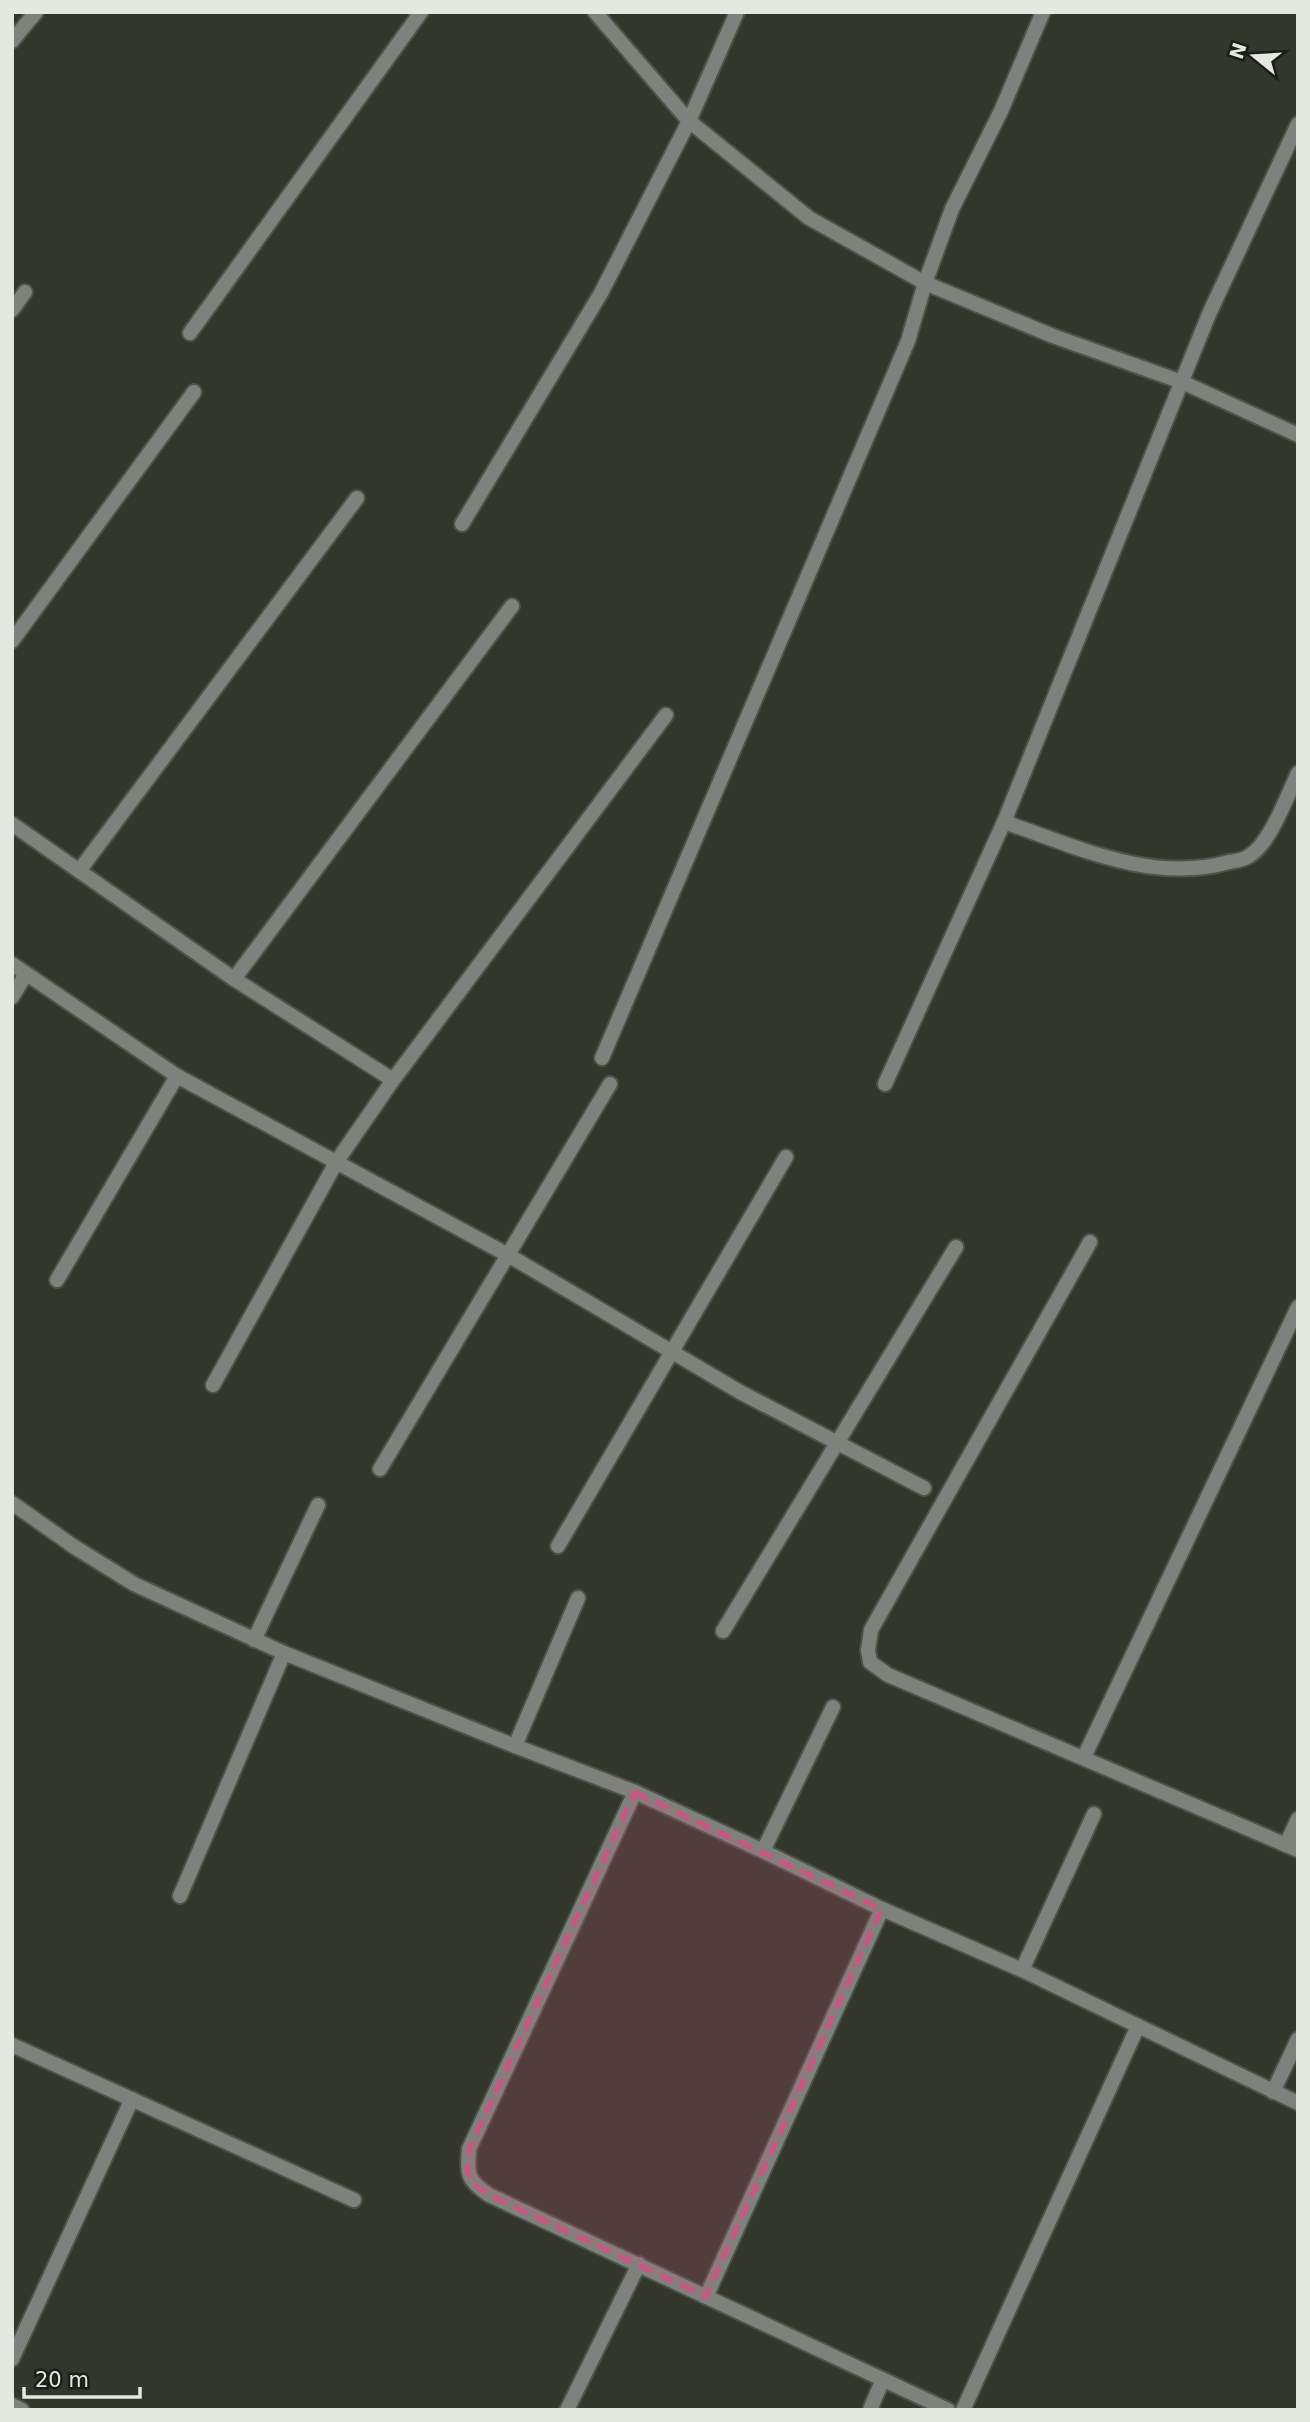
<svg xmlns="http://www.w3.org/2000/svg" width="1310" height="2422" font-family="'DejaVu Sans',sans-serif">
  <style>
    .lines { fill: none; stroke-linecap: round; stroke-linejoin: round }
    .minor-casing { stroke: #4e5348; stroke-width: 18 }
    .minor { stroke: #7f827c; stroke-width: 14 }
    .marked { fill: #cc5683; fill-opacity: 0.2; stroke: #cc5683; stroke-width: 5; stroke-dasharray: 14 9; stroke-linejoin: round }
  </style>
  <rect width="100%" height="100%" fill="#31372b"/>
  <g class="lines">
    <defs>
      <g id="minor">
        <path d="M595,12L689,121L809,218L925,283L1053,336L1182,382L1298,435"/>
        <path d="M12,41L36,12"/>
        <path d="M12,310L25,292"/>
        <path d="M190,333L421,12"/>
        <path d="M462,524L601,293L689,121L737,12"/>
        <path d="M12,641L194,392"/>
        <path d="M1004,822C1075,846 1152,884 1229,862C1235,861 1244,860 1249,856C1270,844 1287,796 1298,773"/>
        <path d="M12,824L234,979L393,1080"/>
        <path d="M79,871L357,498"/>
        <path d="M12,964L177,1076L508,1255L740,1392L924,1488"/>
        <path d="M234,979L512,606"/>
        <path d="M12,997L26,974"/>
        <path d="M602,1058L908,341L925,283L952,209L1001,111L1043,12"/>
        <path d="M885,1084L1004,822L1209,314L1298,124"/>
        <path d="M1090,1242L871,1630L868,1650L870,1662L888,1675L1298,1850"/>
        <path d="M57,1280L177,1076"/>
        <path d="M213,1385L337,1161L393,1080L666,715"/>
        <path d="M380,1469L610,1084"/>
        <path d="M12,1503L73,1546L134,1584L284,1653L515,1746L635,1792L763,1851L882,1909L1022,1970L1298,2103"/>
        <path d="M558,1546L786,1157"/>
        <path d="M723,1631L956,1247"/>
        <path d="M254,1640L318,1505"/>
        <path d="M515,1746L578,1598"/>
        <path d="M1084,1757L1298,1307"/>
        <path d="M635,1792L469,2149C467,2175 467,2180 489,2195L948,2410"/>
        <path d="M1286,1845L1298,1819"/>
        <path d="M763,1851L833,1707"/>
        <path d="M180,1896L284,1653"/>
        <path d="M1022,1970L1094,1814"/>
        <path d="M12,2045L354,2200"/>
        <path d="M1273,2092L1298,2039"/>
        <path d="M706,2297L882,1909"/>
        <path d="M12,2359L132,2099"/>
        <path d="M12,2405L22,2410"/>
        <path d="M567,2410L639,2264"/>
        <path d="M870,2410L882,2381"/>
        <path d="M963,2410L1138,2026"/>
      </g>
    </defs>
    <!-- minor casing -->
    <use href="#minor" class="minor-casing"/>
    <!-- minor -->
    <use href="#minor" class="minor"/>
  </g>
  <!-- marked area -->
  <path class="marked" d="M635,1792L882,1909L706,2297L489,2195L472,2183L467,2171L469,2149Z"/>
  <!-- border -->
  <rect width="1310" height="2422" fill="none" stroke="#e4e8e1" stroke-width="28"/>
  <!-- north arrow -->
  <g transform="translate(1254 56) rotate(288)" stroke="#1a1d18" stroke-width="5" paint-order="stroke">
  <path d="M0-5L12 26L0 18L-12 26Z" fill="#e4e8e1"/>
  <text y="-10" font-size="19" font-weight="bold" text-anchor="middle" fill="#e4e8e1">N</text>
  </g>
  <!-- scale -->
  <path d="M24 2387v10h116v-10" fill="none" stroke="#e4e8e1" stroke-width="3.5"/>
  <text x="35" y="2387" font-size="21" fill="#e4e8e1" stroke="#1a1d18" stroke-width="5" paint-order="stroke">20 m</text>
</svg>
